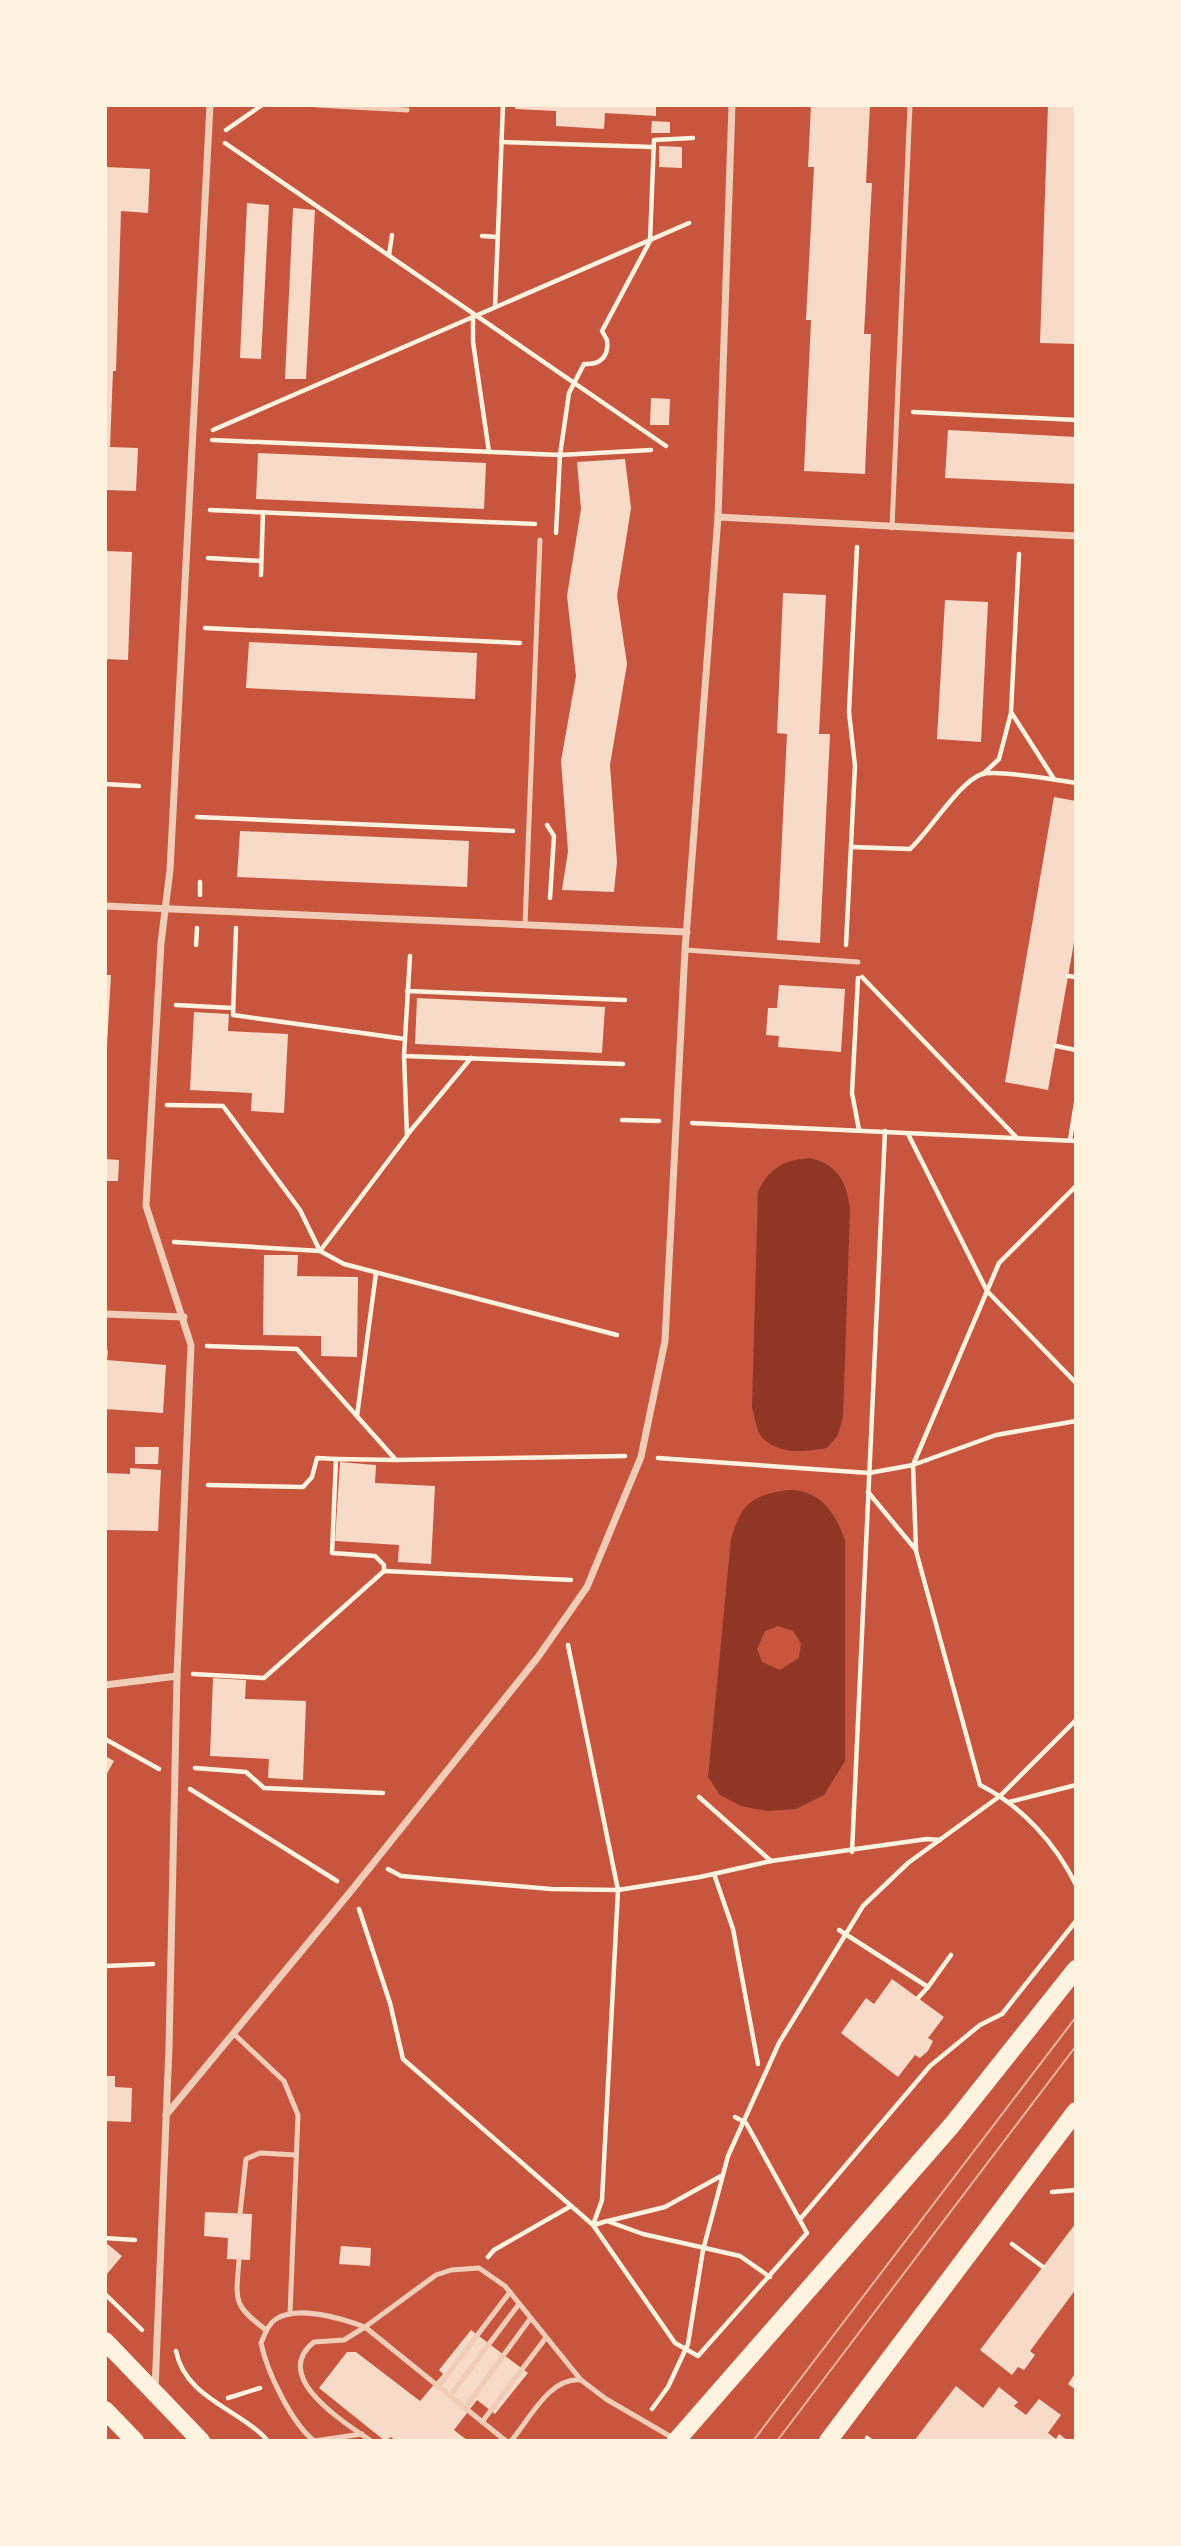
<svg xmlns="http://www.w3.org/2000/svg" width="1181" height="2546" font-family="'DejaVu Sans',sans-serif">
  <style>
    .water { fill: #8f3625; fill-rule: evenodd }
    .building { fill: #f7dbc8 }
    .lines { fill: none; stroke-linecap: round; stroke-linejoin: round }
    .path { stroke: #fff3e0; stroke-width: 4.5 }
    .service { stroke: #f1ccb7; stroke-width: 5 }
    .minor { stroke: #f1ccb7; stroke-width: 7 }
    .primary { stroke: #fff3e0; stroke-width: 18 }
    .tram { stroke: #e9b49f; stroke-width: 2 }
  </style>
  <rect width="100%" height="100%" fill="#c8553d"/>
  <!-- water -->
  <g class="water">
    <path d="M810,1158C839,1165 847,1183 850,1210L843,1417L838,1435L827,1448C805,1452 777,1455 761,1436C756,1429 755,1416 752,1408L758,1191C770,1168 784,1160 810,1158Z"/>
    <path d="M789,1490C821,1490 835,1513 845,1540V1761L824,1795L796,1809L767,1811L741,1806L720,1795L708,1777L731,1539C742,1502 752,1495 789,1490ZM778,1626L793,1631L801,1643L799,1658L780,1670L762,1662L757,1649L765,1631Z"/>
  </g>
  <!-- building -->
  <g class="building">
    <path d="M516,105H656V116L605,113L604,129L556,126V111L515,109Z"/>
    <path d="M811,105H870L866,183H872L864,334H871L865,474L804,471L811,320H806L814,167H808Z"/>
    <path d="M1048,105H1076V344L1040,343Z"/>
    <path d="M652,121L670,122V133H651Z"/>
    <path d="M659,146L682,147V168L659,167Z"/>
    <path d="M105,167L150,169L148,213L121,211L116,371H113L110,447L138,448L136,491L105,490Z"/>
    <path d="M247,203L269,205L261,359L240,358Z"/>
    <path d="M293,208L315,210L306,379H285Z"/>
    <path d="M651,398L670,399L669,425H650Z"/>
    <path d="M948,430L1076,437V484L945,478Z"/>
    <path d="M258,453L486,463L484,509L256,499Z"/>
    <path d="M625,459L631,508L617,596L627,664L610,765L617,862L614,892L562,890L568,851L561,761L576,676L567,596L581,509L577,462Z"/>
    <path d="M105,551L132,552L128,660L105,659Z"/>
    <path d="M783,593L826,595L819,734H830L820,943L777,940L787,734L777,733Z"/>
    <path d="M945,600L988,602L981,742L937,739Z"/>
    <path d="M249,642L477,653L475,699L246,688Z"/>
    <path d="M1054,797L1076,801V931L1048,1090L1005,1082Z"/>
    <path d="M240,831L469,841L467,887L237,877Z"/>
    <path d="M105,975H111L107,1046L105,1045Z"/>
    <path d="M779,985L845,989L841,1052L778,1047L779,1036L766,1035L768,1008H777Z"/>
    <path d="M417,998L605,1007L602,1053L415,1044Z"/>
    <path d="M194,1012L229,1014L228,1031L288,1034L284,1113L251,1111L252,1093L190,1090Z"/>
    <path d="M105,1159L119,1160L118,1181H105Z"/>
    <path d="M264,1255H298L297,1276L358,1277L357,1357L321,1356V1336L263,1335Z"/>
    <path d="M105,1350H108L107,1360L166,1365L163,1413L105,1409Z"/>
    <path d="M135,1447H159L158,1464H135Z"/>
    <path d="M340,1462L376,1465L375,1483L435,1486L431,1564L398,1562L399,1545L335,1541Z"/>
    <path d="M130,1468L161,1470L158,1531L105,1530V1473L130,1474Z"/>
    <path d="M213,1678L246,1680L245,1699L306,1701L303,1780L268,1778L269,1759L210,1756Z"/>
    <path d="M105,1756L114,1761L105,1777Z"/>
    <path d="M892,1979L944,2017L928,2038L933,2041L928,2051L920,2058L915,2055L898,2077L841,2033L866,1998L874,2004Z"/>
    <path d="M105,2076H115V2087L132,2088L131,2122L105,2121Z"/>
    <path d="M205,2212L252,2214L250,2260L227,2259L228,2238L204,2236Z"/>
    <path d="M1076,2223V2289L1030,2351L1035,2355L1024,2370L1018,2367L1012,2375L980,2350Z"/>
    <path d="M105,2242L122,2256L107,2274L105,2272Z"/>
    <path d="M341,2246L371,2248L370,2266L339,2264Z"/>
    <path d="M471,2330L528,2373L495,2414L477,2400L454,2430L468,2441H396L391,2437L385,2441L319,2388L347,2352H356L420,2401L443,2374L439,2370Z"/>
    <path d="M1076,2372V2390L1068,2384Z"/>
    <path d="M956,2386L983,2408L999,2387L1018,2402L1014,2406L1026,2415L1039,2399L1061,2415L1048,2433L1056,2439L1059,2434L1068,2441H914Z"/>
  </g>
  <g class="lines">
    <!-- path -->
    <g class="path">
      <path d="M226,130L262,105"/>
      <path d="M501,142L653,147"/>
      <path d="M225,143L666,446"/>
      <path d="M482,236L497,237"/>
      <path d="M389,255L392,235"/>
      <path d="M495,307L503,105"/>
      <path d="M473,316V342L489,452"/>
      <path d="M913,412L1076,420"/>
      <path d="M213,430L689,223"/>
      <path d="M212,440L560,455L651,450"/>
      <path d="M210,510L535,524"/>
      <path d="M556,533L560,455L569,393L584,364C601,365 609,356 607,340L602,331L650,241L654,140L693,138"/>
      <path d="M1019,554L1011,712L1054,779"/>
      <path d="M208,558L261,561"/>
      <path d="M261,575L263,512"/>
      <path d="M205,628L520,643"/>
      <path d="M983,774L999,759L1011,713"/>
      <path d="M105,784L139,786"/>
      <path d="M197,817L513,831"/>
      <path d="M547,825L554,836L550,898"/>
      <path d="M853,847L910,849C929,832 960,781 982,774C998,770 1058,780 1076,783"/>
      <path d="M200,895V882"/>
      <path d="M236,928L233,1015L405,1039L404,1056L623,1064"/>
      <path d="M196,945L197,928"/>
      <path d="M846,945L855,766L849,712L857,547"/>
      <path d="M1068,976L1076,977"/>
      <path d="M862,977L1017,1138"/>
      <path d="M858,978L852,1093L859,1130"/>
      <path d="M407,991L625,1000"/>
      <path d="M176,1005L233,1008"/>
      <path d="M405,1039L410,956"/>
      <path d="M1056,1046L1076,1050"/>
      <path d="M167,1105L223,1106L300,1210L320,1251L344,1264L617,1335"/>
      <path d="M622,1120L659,1121"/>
      <path d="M692,1123L1076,1141"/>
      <path d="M908,1134L987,1291L1076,1383"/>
      <path d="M407,1135L471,1058"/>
      <path d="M1070,1140L1076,1103"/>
      <path d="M1076,1186L999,1263L913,1465L916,1551L980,1785C1022,1806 1056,1844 1076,1885"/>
      <path d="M174,1242L320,1251L407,1136L404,1056"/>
      <path d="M207,1346L297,1349L396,1460L625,1456"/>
      <path d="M357,1416L376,1273"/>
      <path d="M658,1458L869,1473L913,1465L996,1435L1076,1421"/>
      <path d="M208,1485L303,1487L312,1477L317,1458L336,1459"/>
      <path d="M868,1492L916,1550"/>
      <path d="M384,1571V1565L375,1556L332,1553L336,1459L395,1460"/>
      <path d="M568,1645L618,1890L602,2200L593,2225"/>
      <path d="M193,1674L264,1678L384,1571L571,1580"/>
      <path d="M105,1739L159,1769"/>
      <path d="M195,1768L246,1772L264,1788L383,1793"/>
      <path d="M190,1789L337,1881"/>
      <path d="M699,1797L771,1861"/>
      <path d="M1009,1802L1076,1785"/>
      <path d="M852,1852L885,1131"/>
      <path d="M388,1869L401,1876L551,1889L618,1890L700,1877L771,1861L927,1839L940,1840"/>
      <path d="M714,1874L733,1929L758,2064"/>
      <path d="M359,1909L390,2003L403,2059L593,2225L675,2343L698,2356L807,2233L746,2123L735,2117"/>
      <path d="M839,1930L928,1987L951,1955"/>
      <path d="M105,1966L153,1964"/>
      <path d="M918,1998L928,1987"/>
      <path d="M1052,2192L1076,2190"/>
      <path d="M801,2218L930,2066L980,2025L1002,2014L1076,1921"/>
      <path d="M608,2221L665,2207L721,2176"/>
      <path d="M594,2225L607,2221L643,2234L740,2256L770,2277"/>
      <path d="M105,2238L135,2240"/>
      <path d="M1012,2244L1043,2267"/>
      <path d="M488,2257L494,2250L571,2206"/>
      <path d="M105,2294L142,2330"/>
      <path d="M176,2351C185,2398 240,2409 268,2441"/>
      <path d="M228,2398L260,2388"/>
      <path d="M652,2409L668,2387L688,2344L703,2250L728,2156L779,2043L863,1906L908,1863L1000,1796L1076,1720"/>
      <path d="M867,2438L871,2441"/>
    </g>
    <!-- service -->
    <g class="service">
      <path d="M317,105L407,110"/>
      <path d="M892,528L910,105"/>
      <path d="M525,925L540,540"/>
      <path d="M685,950L858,962"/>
      <path d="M234,2034L284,2081L298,2115L290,2314"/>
      <path d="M240,2214L246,2159L260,2153L296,2155"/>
      <path d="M239,2260C236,2301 232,2304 266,2330"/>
      <path d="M438,2387L510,2292"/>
      <path d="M450,2396L519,2304"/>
      <path d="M465,2408L530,2319"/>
      <path d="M482,2422L545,2339"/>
      <path d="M314,2441C291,2422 267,2372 261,2343C265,2334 268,2324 276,2319C298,2305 343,2319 365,2327L436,2275L451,2270L479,2268L505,2286L581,2380L606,2399L673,2438"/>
      <path d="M314,2441L362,2434"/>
      <path d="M371,2441C344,2422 270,2377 314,2342L344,2340L365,2327L506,2441"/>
      <path d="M511,2441C530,2419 549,2377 581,2380"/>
    </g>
    <!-- minor -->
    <g class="minor">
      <path d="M718,517L1076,536"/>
      <path d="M105,906L687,932"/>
      <path d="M105,1314L184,1317"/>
      <path d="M105,1685L177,1676"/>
      <path d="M166,2115L351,1891L538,1657L587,1587L641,1457L665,1341L685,950L718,517L732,105"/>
      <path d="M155,2390L169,2047L177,1676L191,1345L146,1206L161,943L170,870L210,105"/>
    </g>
    <!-- primary -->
    <g class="primary">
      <path d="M105,2341L201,2441"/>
      <path d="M105,2410L135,2441"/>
      <path d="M676,2441L952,2125L1076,1969"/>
      <path d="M828,2441L1076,2111"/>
    </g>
    <!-- tram -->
    <g class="tram">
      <path d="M753,2441L1076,2017"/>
      <path d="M777,2441L1076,2046"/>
    </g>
  </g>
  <!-- border -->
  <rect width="1181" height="2546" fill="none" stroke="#fff3e0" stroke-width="214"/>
</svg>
